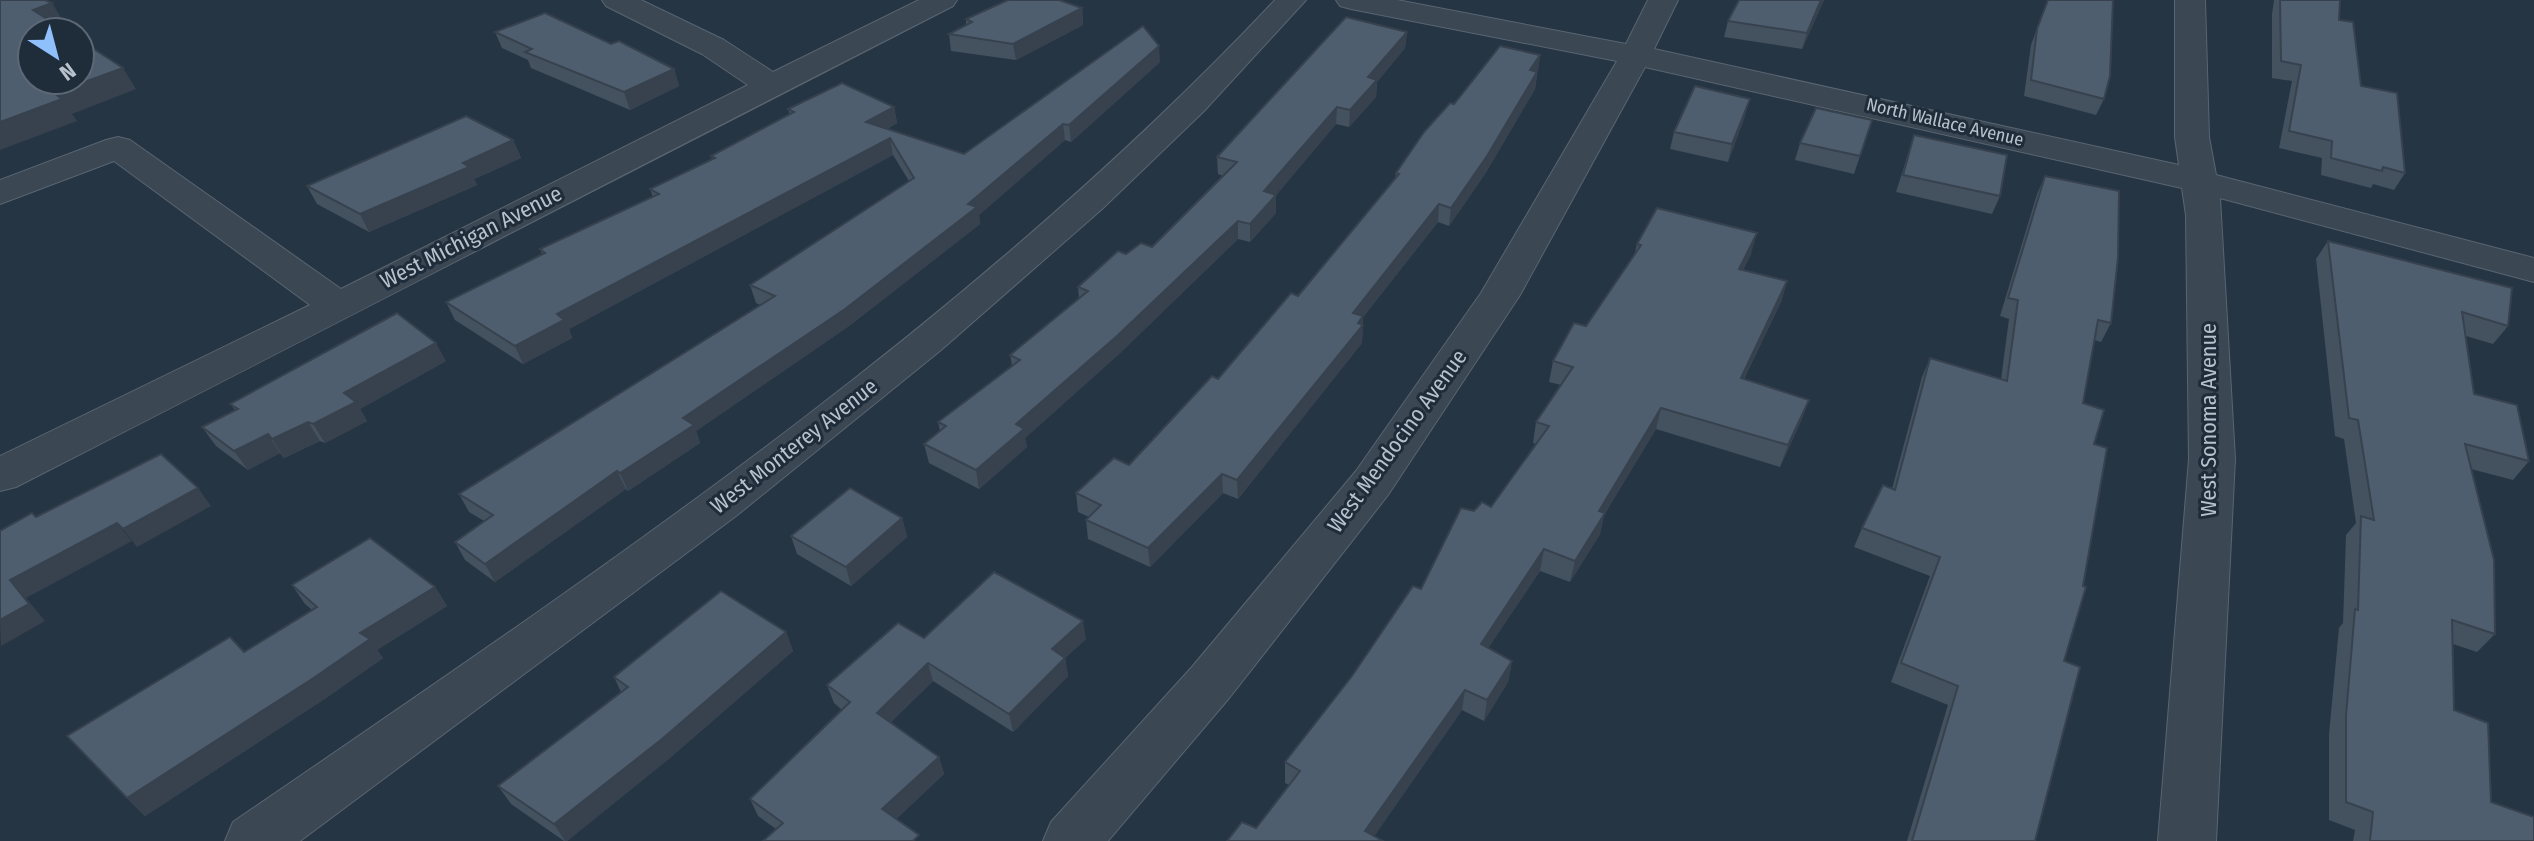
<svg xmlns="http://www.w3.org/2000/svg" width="2534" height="841" font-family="'Fira Sans Condensed',sans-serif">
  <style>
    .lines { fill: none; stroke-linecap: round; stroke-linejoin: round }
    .minor-casing { stroke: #596571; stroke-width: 2 }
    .minor { fill: #3b4753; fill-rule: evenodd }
    .wall { fill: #44515f }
    .shaded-wall { fill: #37424e }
    .building { fill: #4f5e6f; stroke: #37424e; stroke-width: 2 }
    .labels { text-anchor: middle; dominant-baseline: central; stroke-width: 6; stroke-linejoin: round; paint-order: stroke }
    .far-street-label { font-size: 18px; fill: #b8c2cd; stroke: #1f2c39 }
    .street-label { font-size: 22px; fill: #b8c2cd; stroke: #1f2c39 }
  </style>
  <rect width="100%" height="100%" fill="#263544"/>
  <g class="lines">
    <defs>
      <g id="minor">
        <path d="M602,0H641L724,40L773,72L919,0H957L953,6C640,165 329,328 16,487L0,491V456L310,305L114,161L0,204V180L106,140L118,137L130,140L341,289L748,85L702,54L606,6Z"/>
        <path d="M1275,0H1306L1204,111L1102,209L941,350L736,516L300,841H225L233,822C597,573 971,323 1275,0Z"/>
        <path d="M1336,0H1397L1626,44L1648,0H1678L1654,49L2179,165L2175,137V0H2205L2209,137L2216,175L2534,258V282L2220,198L2235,459L2216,841H2158L2189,459L2186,215L2182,188L1645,67L1520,295L1388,495L1230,697L1108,841H1043L1051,822L1192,667L1356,471L1481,293L1617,61L1351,9L1340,6Z"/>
      </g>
    </defs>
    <!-- minor casing -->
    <use href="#minor" class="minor-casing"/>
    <!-- minor -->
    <use href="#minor" class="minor"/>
  </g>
  <!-- wall -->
  <g class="wall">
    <path d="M1739,0H1824L1802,49L1724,37L1728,21Z"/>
    <path d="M2047,0H2113L2104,99L2096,115L2024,96L2031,45Z"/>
    <path d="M2274,0H2340L2339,20L2361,86L2405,173L2394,190L2373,184L2371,188L2321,175L2322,158L2279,148L2292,81L2272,78V14Z"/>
    <path d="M1082,8L1083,25L1016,60L951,51L949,34L966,25V19Z"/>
    <path d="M495,32L611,44L674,69L679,86L630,110L531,68L528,60L502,48Z"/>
    <path d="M1407,32L1405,48L1377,82L1376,97L1349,127L1336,124L1276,195V213L1250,242L1238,239L1119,354L1025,438L1027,447L979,489L929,463L924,444L940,431L938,422L1012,366L1010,355L1079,299L1078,287L1126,254L1152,247L1223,176L1218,174L1217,157Z"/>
    <path d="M1540,55L1535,89L1485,174L1449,226L1438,222L1363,317L1362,343L1238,499L1223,493L1150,567L1088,539L1086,520L1089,517L1078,512L1076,493L1129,465L1218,379L1298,296L1395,179L1396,173L1454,104Z"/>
    <path d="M1160,62L1071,142L1065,140L979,215L980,224L849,326L696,431L700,443L628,491L626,489L495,582L465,560L455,542L484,521L469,512L459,494L760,305L756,303L750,285L909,181L893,155L569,329L572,338L523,364L455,320L446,302L542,254L540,249L653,197L650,189L712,159L711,156L790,115L788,109L894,107L897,123L887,129L964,154Z"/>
    <path d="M1745,116L1728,162L1670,149L1674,132Z"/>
    <path d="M1872,120L1854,174L1795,160L1800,143Z"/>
    <path d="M1914,135L2000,196L1992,214L1896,192Z"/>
    <path d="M513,140L521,158L474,179L477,185L369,232L317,204L307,186Z"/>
    <path d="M2045,176L2111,323L2101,342L2094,340L2083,403L2094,444L2064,661L2035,841H1907L1948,705L1891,682L1930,576L1854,547L1862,528L1892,489L1922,377L1930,358L2001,379L2009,319L2000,316L2037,194Z"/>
    <path d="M2328,241L2508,326L2493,344L2466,336L2474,394L2529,461L2513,480L2471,469L2495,634L2477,652L2453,644L2454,710L2491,802L2534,841H2353L2355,830L2329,820V734L2339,628L2343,623L2346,535L2356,523L2344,439L2335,436L2316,259Z"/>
    <path d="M1637,244L1751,254L1743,270L1787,281L1781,302L1744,379L1809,400L1801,421L1780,467L1656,429L1604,515L1600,534L1570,582L1540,571L1488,648L1512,661L1508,682L1484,721L1462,710L1374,836L1256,828L1289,785L1285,783V762L1421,589L1474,511L1491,507L1536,444L1533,443L1536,422L1561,385L1549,382L1553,361L1586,326L1634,256Z"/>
    <path d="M446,361L360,409L367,421L325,443L320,441L284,458L280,453L248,470L216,446L202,427L235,410L230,404Z"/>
    <path d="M902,518L907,537L851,586L797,554L791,536Z"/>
    <path d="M292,585L435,587L447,606L377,650L383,658L326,698L145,816L127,798L244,652L312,610L305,604Z"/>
    <path d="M786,632L793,651L671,757L567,841H564L511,804L498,786L621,692L614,677Z"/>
    <path d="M924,638L1086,639L1065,658L1068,676L1013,732L933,681L891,722L939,757L944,774L896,819L776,829L758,816L750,799L842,710L834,703L827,685Z"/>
  </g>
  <!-- shaded-wall -->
  <g class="shaded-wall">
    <path d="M1821,0H1824L1802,49L1807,33Z"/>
    <path d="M52,3L65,24L46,31L33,10Z"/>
    <path d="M1082,8L1083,25L1016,60L1013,44Z"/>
    <path d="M1407,32L1405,48L1377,82L1376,97L1349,127L1350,110L1368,77Z"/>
    <path d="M1159,46L1160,62L1071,142L1069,125Z"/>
    <path d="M1540,55L1538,72L1527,87L1530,70Z"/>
    <path d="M123,68L136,89L72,114L77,121L0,150V122L54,93Z"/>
    <path d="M674,69L679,86L630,110L624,92Z"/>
    <path d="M1537,72L1535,89L1485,174L1449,226L1451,208Z"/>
    <path d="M1750,99L1745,116L1728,162L1732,144Z"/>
    <path d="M894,107L897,123L869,138L866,122Z"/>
    <path d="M1337,107L1336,124L1273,199L1276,195V213L1250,242V224L1264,191Z"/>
    <path d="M1063,124L1065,140L979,215L980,224L849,326L696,431L700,443L628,491L620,473L683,418L968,204Z"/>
    <path d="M890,138L893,155L569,329L572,338L523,364L515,346L557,314Z"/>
    <path d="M513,140L521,158L474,179L477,185L369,232L360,214L463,163Z"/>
    <path d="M1439,204L1438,222L1363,317L1362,343L1238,499L1237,480L1353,313Z"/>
    <path d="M1238,221V239L1119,354L1025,438L1027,447L979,489L976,470L1016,424Z"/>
    <path d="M1757,233L1751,254L1733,290L1739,269Z"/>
    <path d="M1787,281L1781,302L1734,399L1741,378Z"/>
    <path d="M436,343L446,361L360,409L367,421L325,443L313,424L344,393Z"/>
    <path d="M1809,400L1801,421L1780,467L1788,445Z"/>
    <path d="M1661,408L1656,429L1604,515L1600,534L1570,582L1575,561L1599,511Z"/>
    <path d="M308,422L320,441L284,458L272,439Z"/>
    <path d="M268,434L280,453L248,470L234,451Z"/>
    <path d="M617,471L626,489L495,582L485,564Z"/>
    <path d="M1222,474L1223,493L1150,567L1148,548Z"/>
    <path d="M198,488L211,506L137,547L123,529Z"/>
    <path d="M902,518L907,537L851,586L846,567Z"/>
    <path d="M117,523L132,541L26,598L45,621L1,646L0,620L10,580Z"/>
    <path d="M1544,549L1540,571L1477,665L1481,644Z"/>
    <path d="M435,587L447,606L377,650L383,658L326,698L145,816L127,798L360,633Z"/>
    <path d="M1083,621L1086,639L1065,658L1068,676L1013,732L1009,714L1052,649Z"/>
    <path d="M786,632L793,651L671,757L567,841H565L554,824Z"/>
    <path d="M1512,661L1508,682L1484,721L1487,700Z"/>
    <path d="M928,663L933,681L883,730L877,713Z"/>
    <path d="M1465,690L1462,710L1371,841L1365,831Z"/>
    <path d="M939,757L944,774L888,826L882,809Z"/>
  </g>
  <!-- building -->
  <g class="building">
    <path d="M0,0H45L52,3L33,10L67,32H32V80H80V40L123,68L54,93L62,99L0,122Z"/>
    <path d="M1008,0H1059L1082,8L1013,44L949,34L972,22L966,19Z"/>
    <path d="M1739,0H1821L1807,33L1728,21Z"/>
    <path d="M2048,0H2113L2110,76L2104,99L2031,80L2037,29Z"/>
    <path d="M2280,0H2340L2339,20L2353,22L2361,86L2397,93L2405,173L2383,167L2382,171L2331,158L2332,141L2289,131L2301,65L2281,61Z"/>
    <path d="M545,13L611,44L619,41L674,69L624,92L525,52L532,49L495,32Z"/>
    <path d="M1346,17L1407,32L1368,77L1377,80L1350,110L1337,107L1264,191L1276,195L1250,224L1238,221L1117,336L1016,424L1024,429L976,470L924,444L946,426L938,422L1020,360L1010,355L1088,291L1078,287L1118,251L1126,254L1141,243L1152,247L1237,162L1217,157Z"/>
    <path d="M1143,26L1159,46L1069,125L1063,124L968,204L977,207L845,309L683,418L694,425L620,473L617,471L485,564L455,542L493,515L459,494L775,296L750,285L914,178L890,138L557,314L564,320L515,346L446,302L545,253L540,249L659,194L650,189L715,158L711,156L794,112L788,109L842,83L894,107L866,122L964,154Z"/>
    <path d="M1500,46L1540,55L1530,70L1537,72L1487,156L1451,208L1439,204L1353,313L1363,316L1358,323L1363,325L1237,480L1222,474L1148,548L1086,520L1101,505L1076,493L1114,458L1129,465L1212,376L1218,379L1291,293L1298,296L1399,174L1396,173L1424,132L1450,103L1454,104Z"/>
    <path d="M1695,86L1750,99L1732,144L1674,132Z"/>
    <path d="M1816,108L1872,120L1860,156L1800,143Z"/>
    <path d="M466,116L513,140L463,163L469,167L360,214L307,186Z"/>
    <path d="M1914,135L2007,155L2000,196L1903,175Z"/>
    <path d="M2045,176L2119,191L2118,257L2111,323L2098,320L2083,403L2104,410L2094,444L2107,448L2083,586L2086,587L2064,661L2080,667L2035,841H1912L1958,686L1901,663L1940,557L1862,528L1883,485L1895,490L1930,358L2007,381L2018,300L2008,298Z"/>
    <path d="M1657,208L1757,233L1739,269L1787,281L1741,378L1809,400L1788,445L1661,408L1599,511L1605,513L1575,561L1544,549L1481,644L1512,661L1487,700L1465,690L1365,831L1383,841H1227L1242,822L1256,828L1300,771L1285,762L1352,676L1413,586L1421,589L1461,508L1474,511L1482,502L1491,507L1549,426L1536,422L1573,367L1553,361L1574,323L1586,326L1641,245L1637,244Z"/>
    <path d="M2328,241L2512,288L2508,326L2462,312L2474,394L2517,405L2529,461L2465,444L2494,560L2495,634L2452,620L2454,710L2488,723L2491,802L2534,817V841H2370L2373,812L2346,802V716L2355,609L2358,610L2361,516L2374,520L2358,420L2349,418Z"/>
    <path d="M397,313L436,343L344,393L356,402L313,424L308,422L272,439L268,434L234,451L202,427L238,409L230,404Z"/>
    <path d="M161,454L198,488L123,529L117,523L10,580L29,604L0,620V531L32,513L36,517Z"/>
    <path d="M850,488L902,518L846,567L791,536Z"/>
    <path d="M370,538L435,587L360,633L370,639L312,679L127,798L67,736L230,637L244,652L317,607L292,585Z"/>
    <path d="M994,572L1083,621L1052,649L1065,658L1009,714L928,663L877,713L939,757L882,809L919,835L913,841H763L783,823L750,799L850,702L827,685L898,623L924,638Z"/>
    <path d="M721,591L786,632L662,739L554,824L498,786L628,687L614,677Z"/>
  </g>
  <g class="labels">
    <!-- far-street labels -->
    <g class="far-street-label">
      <text transform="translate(1945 122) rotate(13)">North Wallace Avenue</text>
    </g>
    <!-- street labels -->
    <g class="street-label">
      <text transform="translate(471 237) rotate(-27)">West Michigan Avenue</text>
      <text transform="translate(2208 420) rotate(-90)">West Sonoma Avenue</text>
      <text transform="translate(1397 441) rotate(-54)">West Mendocino Avenue</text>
      <text transform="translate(794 446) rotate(-38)">West Monterey Avenue</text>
    </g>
  </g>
  <!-- north arrow -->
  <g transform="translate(56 56) rotate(144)"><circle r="38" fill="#1f2c39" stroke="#5c6874" stroke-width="2"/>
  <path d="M0-6L14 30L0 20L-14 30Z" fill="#8fc0fb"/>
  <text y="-12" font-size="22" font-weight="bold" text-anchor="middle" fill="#b8c2cd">N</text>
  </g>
</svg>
